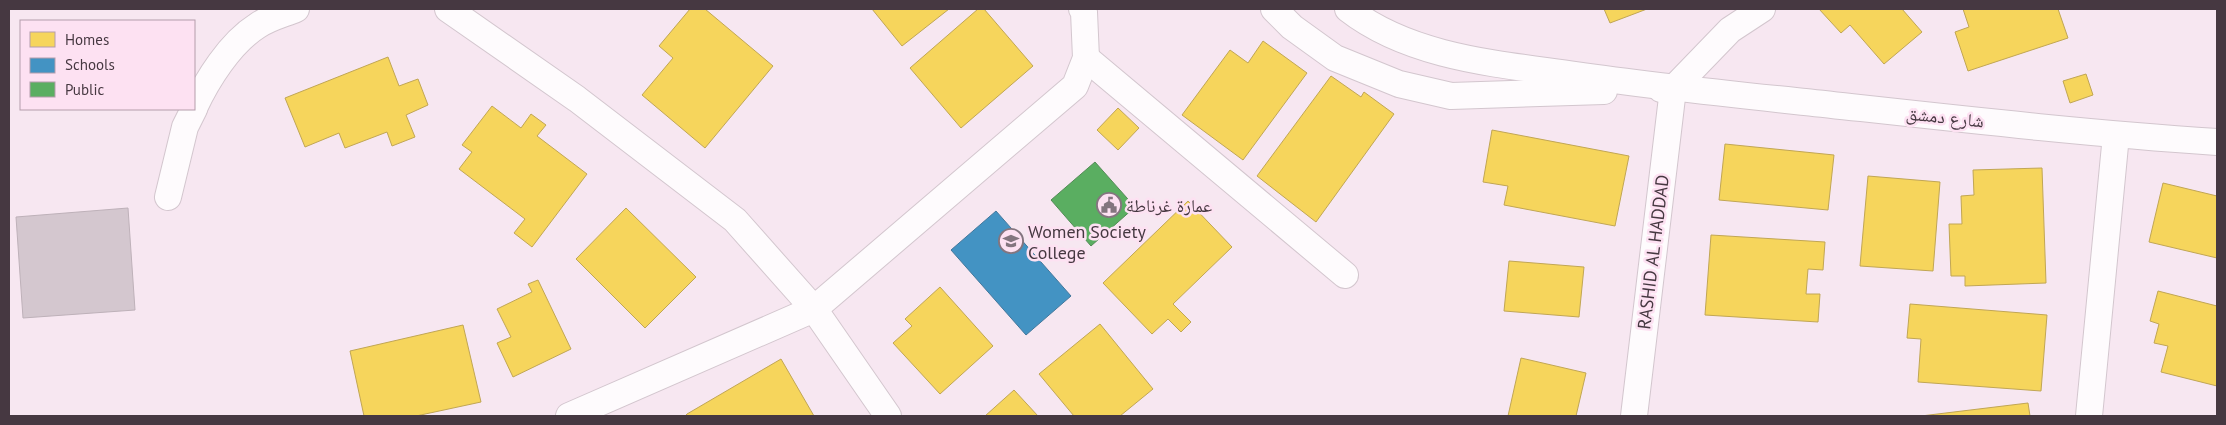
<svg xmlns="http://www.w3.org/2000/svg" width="2226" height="425" font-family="'PT Sans','Noto Naskh Arabic',sans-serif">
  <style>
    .homes { fill: #f6d55c; stroke: #c1a654 }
    .schools { fill: #4393c3; stroke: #44789c }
    .public { fill: #5aae61; stroke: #548b57 }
    .building { fill: #d4c7cf; stroke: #beb1b9 }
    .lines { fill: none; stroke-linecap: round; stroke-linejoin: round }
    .minor-casing { stroke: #d3c6ce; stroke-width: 28 }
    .minor { stroke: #fefbfd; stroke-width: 26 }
    .labels { text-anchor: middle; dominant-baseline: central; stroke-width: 5; stroke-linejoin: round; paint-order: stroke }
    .street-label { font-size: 18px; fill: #463841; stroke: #fde1f2 }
    .poi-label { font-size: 18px; fill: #463841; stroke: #fde1f2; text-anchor: start }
  </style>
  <rect width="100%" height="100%" fill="#f7e7f1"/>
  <!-- homes -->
  <g class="homes">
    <path d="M690,9H705L773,66L705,148L642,95L673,58L659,46Z"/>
    <path d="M872,9H949L902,46Z"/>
    <path d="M978,9H984L1033,66L961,128L910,68Z"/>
    <path d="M1604,9H1647L1610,23Z"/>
    <path d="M1819,9H1902L1922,32L1884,64L1850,25L1841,33Z"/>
    <path d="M1963,9H2058L2068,38L1968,71L1955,32L1969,27Z"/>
    <path d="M1263,41L1307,73L1243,160L1182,115L1230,50L1248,63Z"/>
    <path d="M388,57L399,86L418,79L428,105L406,115L415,137L392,146L387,132L345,148L339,133L305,147L285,98Z"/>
    <path d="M2086,74L2093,95L2070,103L2063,81Z"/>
    <path d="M1331,76L1361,97L1364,92L1394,114L1316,222L1257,176Z"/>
    <path d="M492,106L521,128L531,114L546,125L537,136L587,174L532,247L514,233L525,219L459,169L472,152L462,145Z"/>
    <path d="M1118,108L1139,128L1118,150L1097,130Z"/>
    <path d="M1492,130L1629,156L1615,226L1504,205L1508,186L1483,182Z"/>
    <path d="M1725,144L1834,155L1828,210L1719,200Z"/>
    <path d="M2042,168L2046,283L1965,286V276H1951L1949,224H1962L1961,196L1974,195L1973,170Z"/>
    <path d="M1868,176L1940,182L1933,271L1860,266Z"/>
    <path d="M2163,183L2217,196V258L2149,242Z"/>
    <path d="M1188,201L1232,247L1173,304L1191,322L1181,332L1168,319L1152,334L1103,283Z"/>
    <path d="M626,208L696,277L645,328L576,259Z"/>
    <path d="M1711,235L1825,242L1823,270L1808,269L1806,294H1820L1818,322L1705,315Z"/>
    <path d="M1509,261L1584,267L1579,317L1504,311Z"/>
    <path d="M538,280L571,349L513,377L497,343L511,337L497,309L532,292L528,284Z"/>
    <path d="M940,287L993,346L940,394L893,343L912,326L905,319Z"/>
    <path d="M2158,291L2217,306V386L2161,372L2168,346L2154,343L2159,324L2150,321Z"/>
    <path d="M1910,304L2047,315L2041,391L1918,382L1921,339L1907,338Z"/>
    <path d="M1100,324L1153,389L1120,416H1074L1039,374Z"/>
    <path d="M463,325L481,402L416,416H364L350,351Z"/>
    <path d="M1521,358L1586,373L1576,416H1508Z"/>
    <path d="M781,359L814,416H685L687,414Z"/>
    <path d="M1014,390L1038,416H985Z"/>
    <path d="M2028,403L2030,416H1921Z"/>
  </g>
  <!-- schools -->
  <path class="schools" d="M996,211L1071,296L1026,335L951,250Z"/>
  <!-- public -->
  <path class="public" d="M1095,162L1135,207L1091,246L1051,200Z"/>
  <!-- building -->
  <path class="building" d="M128,208L135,310L23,318L16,217Z"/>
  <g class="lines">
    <defs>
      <g id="minor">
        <path d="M448,9L577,99L735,220L814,309L888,416"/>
        <path d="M1274,9L1292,27L1335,58L1399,84L1451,96L1604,91"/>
        <path d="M1348,9C1411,58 1499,64 1576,75C1652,86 1729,94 1805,102C1943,117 2080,133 2217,142"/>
        <path d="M1086,58L1345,275"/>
        <path d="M1661,89H1673L1730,30L1762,9"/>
        <path d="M194,108C207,80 230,43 257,26C268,18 284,14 296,9"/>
        <path d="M168,197L185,127L194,109"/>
        <path d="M569,416L814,309L1075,86L1086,58L1084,12L1082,9"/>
        <path d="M1634,416L1673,89"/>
        <path d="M2089,416L2116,135"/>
      </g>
    </defs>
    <!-- minor casing -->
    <use href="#minor" class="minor-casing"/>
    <!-- minor -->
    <use href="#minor" class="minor"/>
  </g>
  <!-- icons -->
  <defs>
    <symbol id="civic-ring" viewBox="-11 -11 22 22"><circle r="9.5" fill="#fde1f2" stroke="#84757f" stroke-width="1.5"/><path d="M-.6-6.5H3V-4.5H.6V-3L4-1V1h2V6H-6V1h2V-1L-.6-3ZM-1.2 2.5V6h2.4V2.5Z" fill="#84757f"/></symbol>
    <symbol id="university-ring" viewBox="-11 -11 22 22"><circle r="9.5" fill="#fde1f2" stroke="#84757f" stroke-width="1.5"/><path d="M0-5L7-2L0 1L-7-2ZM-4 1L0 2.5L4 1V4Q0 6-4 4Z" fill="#84757f"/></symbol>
  </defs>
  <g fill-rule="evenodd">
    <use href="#civic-ring" x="1095" y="191" width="28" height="28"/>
    <use href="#university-ring" x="997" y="227" width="28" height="28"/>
  </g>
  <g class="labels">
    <!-- street labels -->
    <g class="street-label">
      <text transform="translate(1945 117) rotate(6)">شارع دمشق</text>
      <text transform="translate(1653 252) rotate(-83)">RASHID AL HADDAD</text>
    </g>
    <!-- poi labels -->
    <g class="poi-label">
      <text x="1126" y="205">عمارة غرناطة</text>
      <text x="1028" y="231">Women Society<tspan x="1028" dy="21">College</tspan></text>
    </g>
  </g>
  <!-- border -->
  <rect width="2226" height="425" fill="none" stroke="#463841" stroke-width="20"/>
  <!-- legend -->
  <rect x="20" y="20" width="175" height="90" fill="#fde1f2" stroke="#b49dab"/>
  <rect x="30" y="32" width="25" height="15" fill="#f6d55c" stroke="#b49dab"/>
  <text x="65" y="45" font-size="15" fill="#463841">Homes</text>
  <rect x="30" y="58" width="25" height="15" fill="#4393c3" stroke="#b49dab"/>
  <text x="65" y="70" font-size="15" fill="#463841">Schools</text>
  <rect x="30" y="82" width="25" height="15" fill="#5aae61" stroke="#b49dab"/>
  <text x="65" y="95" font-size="15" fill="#463841">Public</text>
</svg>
